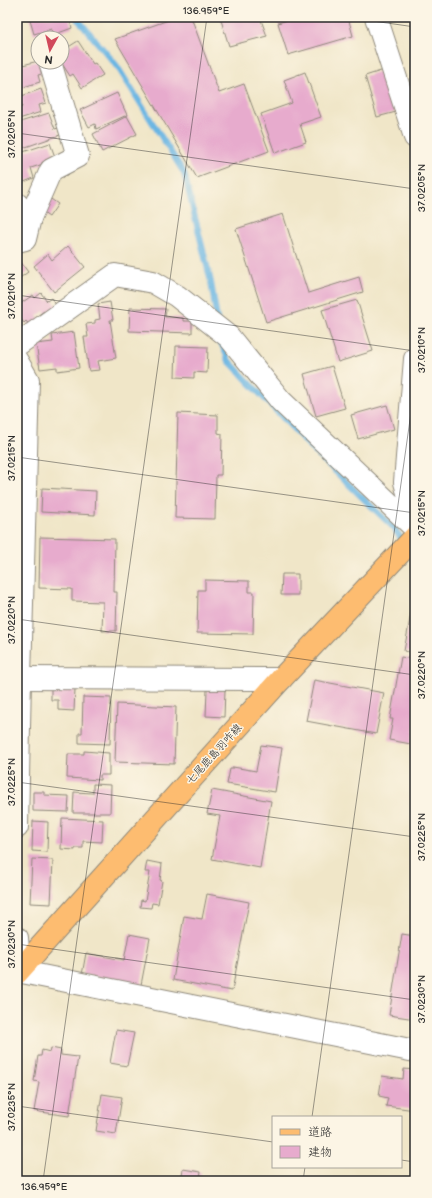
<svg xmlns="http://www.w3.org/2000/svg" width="432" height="1198" font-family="'Balsamiq Sans','Klee One',sans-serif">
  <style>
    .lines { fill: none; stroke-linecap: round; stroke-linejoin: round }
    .stream { stroke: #6ab6e3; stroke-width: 6 }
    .building { fill: #e7abcd }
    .minor-casing { stroke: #8e887a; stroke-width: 24 }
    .major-casing { stroke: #8e887a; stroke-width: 24 }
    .minor { stroke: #fff; stroke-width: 22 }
    .major { stroke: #fdbc6f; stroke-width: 22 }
    .ticks { fill: none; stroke: #2b2b2b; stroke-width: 1; stroke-opacity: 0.45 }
    .labels { text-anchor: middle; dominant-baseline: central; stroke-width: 3; stroke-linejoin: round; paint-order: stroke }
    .street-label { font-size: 11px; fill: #2b2b2b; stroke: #fcf5e5 }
    .neatline { fill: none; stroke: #2b2b2b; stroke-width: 1.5 }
    .ticks-label { font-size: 10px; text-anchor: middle; fill: #2b2b2b }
  </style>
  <rect width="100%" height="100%" fill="#fcf5e5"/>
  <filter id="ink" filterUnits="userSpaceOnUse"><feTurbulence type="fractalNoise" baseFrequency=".025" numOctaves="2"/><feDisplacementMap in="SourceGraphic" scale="8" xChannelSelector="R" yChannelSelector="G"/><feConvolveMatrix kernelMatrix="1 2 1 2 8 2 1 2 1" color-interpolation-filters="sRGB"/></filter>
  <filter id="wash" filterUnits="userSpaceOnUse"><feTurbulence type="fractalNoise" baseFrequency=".012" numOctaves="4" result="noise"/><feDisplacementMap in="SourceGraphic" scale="16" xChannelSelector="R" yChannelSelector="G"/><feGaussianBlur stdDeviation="0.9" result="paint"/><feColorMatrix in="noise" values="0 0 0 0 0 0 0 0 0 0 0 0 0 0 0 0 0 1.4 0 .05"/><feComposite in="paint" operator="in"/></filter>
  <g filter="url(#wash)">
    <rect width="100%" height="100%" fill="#f0e6c8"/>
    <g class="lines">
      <!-- stream -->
      <g class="stream">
        <path d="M76,17L117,66L184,173L211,282L217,319"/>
        <path d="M220,340L229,361L314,451L394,528L415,560"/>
      </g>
    </g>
    <g id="blocks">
      <!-- building -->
      <g class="building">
        <path d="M29,17H69L72,28L53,35L51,29L34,34Z"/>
        <path d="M177,17H191L219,93L244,84L269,151L197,178L115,39Z"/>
        <path d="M220,17H269L261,20L267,36L229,46Z"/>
        <path d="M297,17H348L353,36L288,55L278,23Z"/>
        <path d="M78,41L93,64L95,63L103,75L82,88L73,74L70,76L61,62H62V51Z"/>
        <path d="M38,61V62H42L45,73L38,75L40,82L20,88L17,78L22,77L19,66Z"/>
        <path d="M384,70L396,112L377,117L365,76Z"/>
        <path d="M305,72L321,117L300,124L306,142L275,153L261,114L292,103L284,80Z"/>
        <path d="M41,89L46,103L39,105L41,112L19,119L17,109L22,107L19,97Z"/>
        <path d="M117,93L127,115L96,129L95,124L89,127L80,110Z"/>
        <path d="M49,113L55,129L58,128L60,135L17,150V123Z"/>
        <path d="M127,116L137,134L102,152L93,134Z"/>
        <path d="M50,143L55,157L45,160L46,163L31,168L34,178L24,182L17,163V154Z"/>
        <path d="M48,197L58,204L49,217L39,210Z"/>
        <path d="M283,214L308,293L359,277L363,292L266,322L236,229Z"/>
        <path d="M68,246L85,267L54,292L34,266L48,254L52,260Z"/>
        <path d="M17,257L28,272L17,280Z"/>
        <path d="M41,293L47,301L51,298L59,308L48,316L44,311L37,316L40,320L31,327L26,321L24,323L17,314V306L33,295L35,298Z"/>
        <path d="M357,300L373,351L338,362L322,310Z"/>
        <path d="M110,302L113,320H110L116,358L98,361L100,370L89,371L84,337H88L86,324L95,323V320L100,319L98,304Z"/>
        <path d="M130,308L166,309L165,317L183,318V321H192V333L129,331Z"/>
        <path d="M74,332L79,368L57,371V367L40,369L36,344L53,342L52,335Z"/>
        <path d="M176,346L208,347L207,373L194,372V378L175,377Z"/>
        <path d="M332,366L345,408L316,416L304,374Z"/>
        <path d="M387,405L394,429L358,439L351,415Z"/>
        <path d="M178,413L218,415V433L222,434L221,475H216L215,519L175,518Z"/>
        <path d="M42,488L96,491L95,515L41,512Z"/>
        <path d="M40,537L115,539L114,592H117L116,631H102L103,602L72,601V589L39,588Z"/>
        <path d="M282,574H298V595H281Z"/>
        <path d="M205,580L249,581V592H254L253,634L197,633L198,590H205Z"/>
        <path d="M411,613L415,614V725L411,744L389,740L393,719H390L401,657L413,659L414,653L404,651Z"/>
        <path d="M314,680L384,693L376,734L306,721Z"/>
        <path d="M51,688L75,689L74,711L58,710V700H51Z"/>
        <path d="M207,690H225L224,717L206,716Z"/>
        <path d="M83,697L111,698L110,744L79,743V733H82Z"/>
        <path d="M117,704L176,707L174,764L115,762Z"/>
        <path d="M261,745L282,748L275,792L227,784L230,769H233V767L256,771Z"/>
        <path d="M84,751L109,753V775H100V780L67,778L68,754H84Z"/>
        <path d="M93,784L111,785L110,813H73L74,792L93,793Z"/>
        <path d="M212,790L271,801L260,868L212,859L220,816L207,814Z"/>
        <path d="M33,792H44V795L69,796L68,812L33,811Z"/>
        <path d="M62,818L103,820L102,842L83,841V848H75V850L61,849Z"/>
        <path d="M33,821L48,822L47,852L32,851Z"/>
        <path d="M32,859L53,860L51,904L30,903Z"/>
        <path d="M147,861L162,864L160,880L162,881L158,904L152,903L151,908L140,907L141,900L145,901L150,872H145Z"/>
        <path d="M207,894L249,902L232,991L173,980L184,916L202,919Z"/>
        <path d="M129,934L150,938L141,985L82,975L86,953L124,960Z"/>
        <path d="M402,934L415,936V1019L389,1015Z"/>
        <path d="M116,1030L134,1033L127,1066L110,1063Z"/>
        <path d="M51,1048L61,1050V1055L78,1057L69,1116L34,1111L39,1082L34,1081L38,1056H41L42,1050L50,1052Z"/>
        <path d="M404,1069L415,1070V1110L386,1106L388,1098L379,1096L382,1076L403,1079Z"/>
        <path d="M102,1094L122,1097L116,1134L96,1131Z"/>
        <path d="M183,1169L201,1172L200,1179L209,1181H181Z"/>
      </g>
    </g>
  </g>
  <g filter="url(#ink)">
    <use href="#blocks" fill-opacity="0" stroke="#8e887a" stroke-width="1"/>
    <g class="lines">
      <defs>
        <g id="minor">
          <path d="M376,17L415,137"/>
          <path d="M17,204L30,218L25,239L17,241"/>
          <path d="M30,218L51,170L78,156L50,62"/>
          <path d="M17,345L115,275L153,282L177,296L229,337L281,401L415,528"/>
          <path d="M415,359L405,482L415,518"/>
          <path d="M17,361L28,380L20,678L17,827"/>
          <path d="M17,678L281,679"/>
          <path d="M17,938L20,971"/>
          <path d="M17,971L415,1051"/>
        </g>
        <path id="major" d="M17,973L281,679L415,537"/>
      </defs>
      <!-- minor casing -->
      <use href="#minor" class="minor-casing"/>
      <!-- major casing -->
      <use href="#major" class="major-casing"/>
      <!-- minor -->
      <use href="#minor" class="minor"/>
      <!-- major -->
      <use href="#major" class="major"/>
    </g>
  </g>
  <!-- ticks -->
  <path class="ticks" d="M345,17L415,27M17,133L415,189M17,295L415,351M17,457L415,513M17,619L415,675M17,782L415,837M17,944L415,1000M17,1106L273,1142M312,1117L415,384M401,1160L415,1162M43,1181L207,17M303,1181L305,1167"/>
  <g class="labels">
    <!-- street labels -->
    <g class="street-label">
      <text transform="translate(214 754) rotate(-48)">七尾鹿島羽咋線</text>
    </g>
  </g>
  <!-- margin -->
  <rect width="432" height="1198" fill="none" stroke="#fcf5e5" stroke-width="44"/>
  <!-- legend -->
  <rect x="272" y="1116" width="130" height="52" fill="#fcf5e5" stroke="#a8a49b"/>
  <rect x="280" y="1129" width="20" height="6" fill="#fdbc6f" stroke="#a8a49b"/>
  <text x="308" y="1136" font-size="12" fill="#2b2b2b">道路</text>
  <rect x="280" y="1146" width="20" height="12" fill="#e7abcd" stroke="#a8a49b"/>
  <text x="308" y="1156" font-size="12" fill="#2b2b2b">建物</text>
  <!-- north arrow -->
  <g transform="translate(50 50) rotate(188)"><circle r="19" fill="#fcf5e5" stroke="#a8a49b"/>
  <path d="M0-3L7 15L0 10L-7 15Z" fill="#d1495b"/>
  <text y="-6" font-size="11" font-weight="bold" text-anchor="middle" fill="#2b2b2b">N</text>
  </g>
  <rect x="22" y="22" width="388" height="1154" class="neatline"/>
  <g class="ticks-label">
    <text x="206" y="14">136.959°E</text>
    <text transform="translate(11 134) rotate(-90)" y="4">37.0205°N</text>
    <text transform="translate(421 188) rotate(-90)" y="4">37.0205°N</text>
    <text transform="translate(11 296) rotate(-90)" y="4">37.0210°N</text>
    <text transform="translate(421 350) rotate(-90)" y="4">37.0210°N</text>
    <text transform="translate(11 458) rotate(-90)" y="4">37.0215°N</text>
    <text transform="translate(421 513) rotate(-90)" y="4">37.0215°N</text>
    <text transform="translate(11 620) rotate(-90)" y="4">37.0220°N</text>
    <text transform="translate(421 675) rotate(-90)" y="4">37.0220°N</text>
    <text transform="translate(11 782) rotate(-90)" y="4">37.0225°N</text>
    <text transform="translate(421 837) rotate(-90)" y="4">37.0225°N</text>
    <text transform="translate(11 944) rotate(-90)" y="4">37.0230°N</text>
    <text transform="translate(421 999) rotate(-90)" y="4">37.0230°N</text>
    <text transform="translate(11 1107) rotate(-90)" y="4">37.0235°N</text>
    <text x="44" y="1190">136.959°E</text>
  </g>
</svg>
